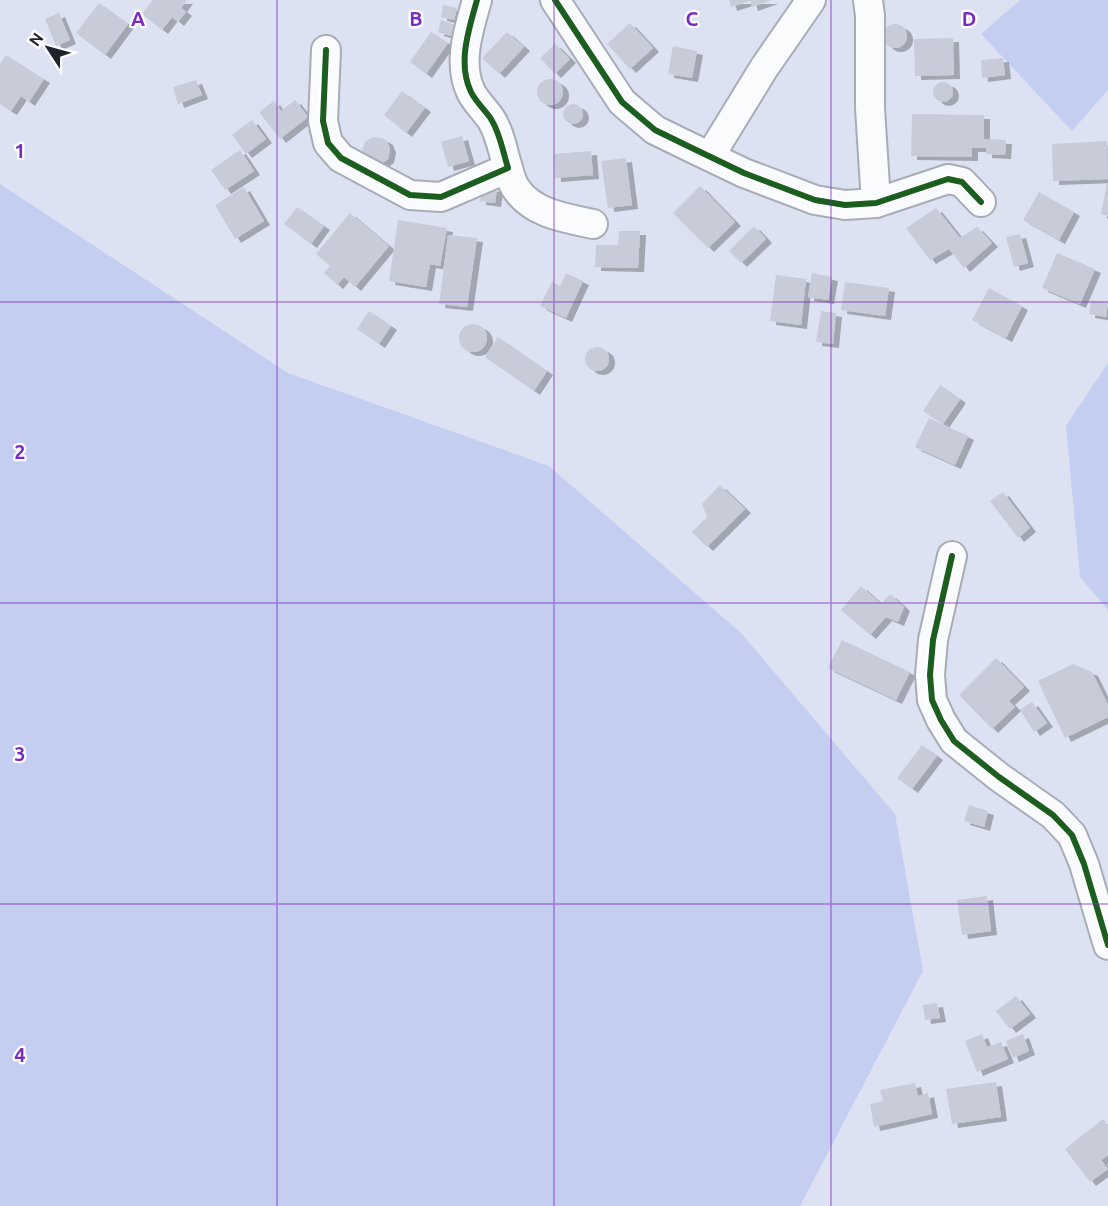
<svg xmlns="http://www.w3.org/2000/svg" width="1108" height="1206" font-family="Ubuntu,sans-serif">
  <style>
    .green { fill: #c4cef1 }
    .building { fill: #c8cbd8; filter: url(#shadow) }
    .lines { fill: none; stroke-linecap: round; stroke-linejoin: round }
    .minor-casing { stroke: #a8acb7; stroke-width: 32 }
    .minor { stroke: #fafbfd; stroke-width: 28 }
    .cycleway-casing { stroke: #fff; stroke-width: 10 }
    .cycleway { stroke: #1b5e20; stroke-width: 6 }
    .grid { fill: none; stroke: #7b2cbf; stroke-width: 1.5; stroke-opacity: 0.55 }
    .grid-label { font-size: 20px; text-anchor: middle; font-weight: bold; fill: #7b2cbf; stroke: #fff; stroke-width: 4.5; stroke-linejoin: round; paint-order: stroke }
  </style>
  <defs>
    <filter id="shadow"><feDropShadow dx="6" dy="4" stdDeviation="0" flood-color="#0004"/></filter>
  </defs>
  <rect width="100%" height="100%" fill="#dde2f2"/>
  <!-- green -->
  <g class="green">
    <path d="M1020,0H1108V90L1072,131L981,34Z"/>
    <path d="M0,184L288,373L549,466L741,633L895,814L923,971L800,1206H0Z"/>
    <path d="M1108,363V610L1080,577L1066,426Z"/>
  </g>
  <!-- building -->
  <g class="building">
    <path d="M153,0H187L181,8L186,12L178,22L172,17L162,30L142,14Z"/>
    <path d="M729,0H772L752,7L750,1L731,7Z"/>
    <path d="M99,3L128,24L105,55L76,33Z"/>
    <path d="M443,5L457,8L454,20L441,17Z"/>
    <path d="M59,13L70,40L56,46L45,19Z"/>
    <path d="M441,20L455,25L451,36L438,32Z"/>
    <path d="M630,23L653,48L630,69L607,44Z"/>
    <circle cx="895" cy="36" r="12"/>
    <path d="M431,32L448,43L426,74L410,62Z"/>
    <path d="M507,32L524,47L499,74L482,58Z"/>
    <path d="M953,38L954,75L915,76L914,39Z"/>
    <path d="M555,44L570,59L555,74L540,58Z"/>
    <path d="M673,46L697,51L692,78L668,74Z"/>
    <path d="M6,55L44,79L29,102L21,96L11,111L0,104V64Z"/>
    <path d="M1003,58L1005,75L982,78L981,60Z"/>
    <circle cx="550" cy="92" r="13"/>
    <path d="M196,80L202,95L178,104L173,87Z"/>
    <circle cx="943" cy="92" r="10"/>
    <path d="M402,91L425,108L406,133L384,115Z"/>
    <path d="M295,100L308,117L280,139L259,112L274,101L281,111Z"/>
    <circle cx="573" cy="114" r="10"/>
    <path d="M912,114L984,115V139L1006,140L1005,155L986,154V148H972V157L911,156Z"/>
    <path d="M252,120L266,139L246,154L232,135Z"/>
    <path d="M462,136L469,161L448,167L441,142Z"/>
    <path d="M373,137L382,138L387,141L390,149L388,159L380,165L362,154V150L365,142Z"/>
    <path d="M1107,141L1108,179L1053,181L1052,144Z"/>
    <path d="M240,150L254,171L225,190L211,170Z"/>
    <path d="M591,151L593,175L555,178L554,154Z"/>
    <path d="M626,158L632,205L608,208L601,161Z"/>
    <path d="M1107,183H1108V216L1101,214Z"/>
    <path d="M700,186L735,222L708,248L673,213Z"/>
    <path d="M244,187L264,221L235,239L215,205Z"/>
    <path d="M482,187L497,188L495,203L480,201Z"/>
    <path d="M1039,192L1074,212L1059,240L1023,220Z"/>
    <path d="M297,207L324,226L311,244L284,224Z"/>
    <path d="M936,208L960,238L977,227L992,243L964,268L949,249L930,260L906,228Z"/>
    <path d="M350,213L389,246L355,287L344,277L337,285L324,273L330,266L316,254Z"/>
    <path d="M398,220L447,228L440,266L430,264L426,287L389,281Z"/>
    <path d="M754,226L766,239L741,263L729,251Z"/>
    <path d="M619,231H640L638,268L595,267L596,245H618Z"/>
    <path d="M1020,234L1028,263L1014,267L1006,237Z"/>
    <path d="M448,235L477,238L467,307L439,304Z"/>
    <path d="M1057,253L1095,269L1080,304L1042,288Z"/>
    <path d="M566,273L583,281L566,318L540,306L552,282L560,286Z"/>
    <path d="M812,273L832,277L828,300L808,297Z"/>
    <path d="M776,275L806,279L801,325L770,321Z"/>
    <path d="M845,282L889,288L885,316L841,310Z"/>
    <path d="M989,288L1022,306L1006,338L972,320Z"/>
    <path d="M1091,300L1108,303L1106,317L1089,314Z"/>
    <path d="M369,311L391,326L379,344L357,329Z"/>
    <path d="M821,311L836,313L833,344L816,342Z"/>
    <circle cx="473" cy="338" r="14"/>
    <path d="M498,337L547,371L534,391L485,357Z"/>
    <circle cx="597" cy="359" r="12"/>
    <path d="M940,385L960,399L943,424L923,411Z"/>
    <path d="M929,418L968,436L955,465L915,447Z"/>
    <path d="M720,485L745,509L707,547L692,532L707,517L702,504Z"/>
    <path d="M1003,492L1030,528L1018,538L990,501Z"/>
    <path d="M861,586L881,604L890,594L904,607L898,622L886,617L870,635L841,610Z"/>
    <path d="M842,640L910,672L896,700L828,668Z"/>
    <path d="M996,658L1024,687L1009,701L1015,707L992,729L959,695Z"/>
    <path d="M1073,664L1092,672L1108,705V717L1065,738L1038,681Z"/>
    <path d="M1032,702L1047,723L1034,732L1020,710Z"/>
    <path d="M922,745L937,756L912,789L897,778Z"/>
    <path d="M969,805L988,811L984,827L964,821Z"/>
    <path d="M987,896L991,931L962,935L957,900Z"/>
    <path d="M1016,996L1030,1014L1010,1029L996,1011Z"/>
    <path d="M937,1003L940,1018L925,1020L923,1005Z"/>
    <path d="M982,1034L987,1047L1001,1042L1008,1059L977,1072L965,1041Z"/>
    <path d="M1023,1034L1029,1051L1013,1058L1006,1041Z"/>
    <path d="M996,1082L1001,1117L952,1124L946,1089Z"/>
    <path d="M915,1083L918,1096L928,1093L932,1114L874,1127L870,1104L883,1101L880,1090Z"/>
    <path d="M1103,1119L1108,1126V1155L1101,1160L1108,1169L1090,1182L1065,1149Z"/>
  </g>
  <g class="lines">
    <defs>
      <g id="minor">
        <path d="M555,0L622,102L655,130L694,149L744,173L815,200L845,205L876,203L948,179L962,182L981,202"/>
        <path d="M868,0L870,16V108L876,203"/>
        <path d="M326,50L323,121L328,143L341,158L410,195L441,197L508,168C503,152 500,133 491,119C485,110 476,102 471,92C457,63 469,29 477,0"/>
        <path d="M710,156L764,68L811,0"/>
        <path d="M508,168C510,175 512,184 517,190C534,214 566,218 593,224"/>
        <path d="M952,556L933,640L930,675L932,700L941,720L954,741L999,777L1053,815L1072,835L1084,864L1108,945"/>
      </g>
    </defs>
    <!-- minor casing -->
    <use href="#minor" class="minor-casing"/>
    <!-- minor -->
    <use href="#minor" class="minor"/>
    <defs>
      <g id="cycleway">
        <path d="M555,0L622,102L655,130L694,149L744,173L815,200L845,205L876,203L948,179L962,182L981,202"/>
        <path d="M326,50L323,121L328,143L341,158L410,195L441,197L508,168C503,152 500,133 491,119C485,110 476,102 471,92C457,63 469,29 477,0"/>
        <path d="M952,556L933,640L930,675L932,700L941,720L954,741L999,777L1053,815L1072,835L1084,864L1108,945"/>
      </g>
    </defs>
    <!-- cycleway casing -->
    <use href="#cycleway" class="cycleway-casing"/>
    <!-- cycleway -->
    <use href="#cycleway" class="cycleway"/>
  </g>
  <!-- grid -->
  <path class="grid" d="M277,0V1206M554,0V1206M831,0V1206M0,302H1108M0,603H1108M0,904H1108"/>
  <g class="grid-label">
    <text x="138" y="26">A</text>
    <text x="416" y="26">B</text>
    <text x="692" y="26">C</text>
    <text x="969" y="26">D</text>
    <text x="20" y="158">1</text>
    <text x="20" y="459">2</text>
    <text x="20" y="761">3</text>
    <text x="20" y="1062">4</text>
  </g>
  <!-- north arrow -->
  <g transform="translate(48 48) rotate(306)" stroke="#ffffff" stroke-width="4.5" paint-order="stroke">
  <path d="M0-4.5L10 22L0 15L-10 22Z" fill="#1f222c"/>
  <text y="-9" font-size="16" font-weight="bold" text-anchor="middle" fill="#1f222c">N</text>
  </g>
</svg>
